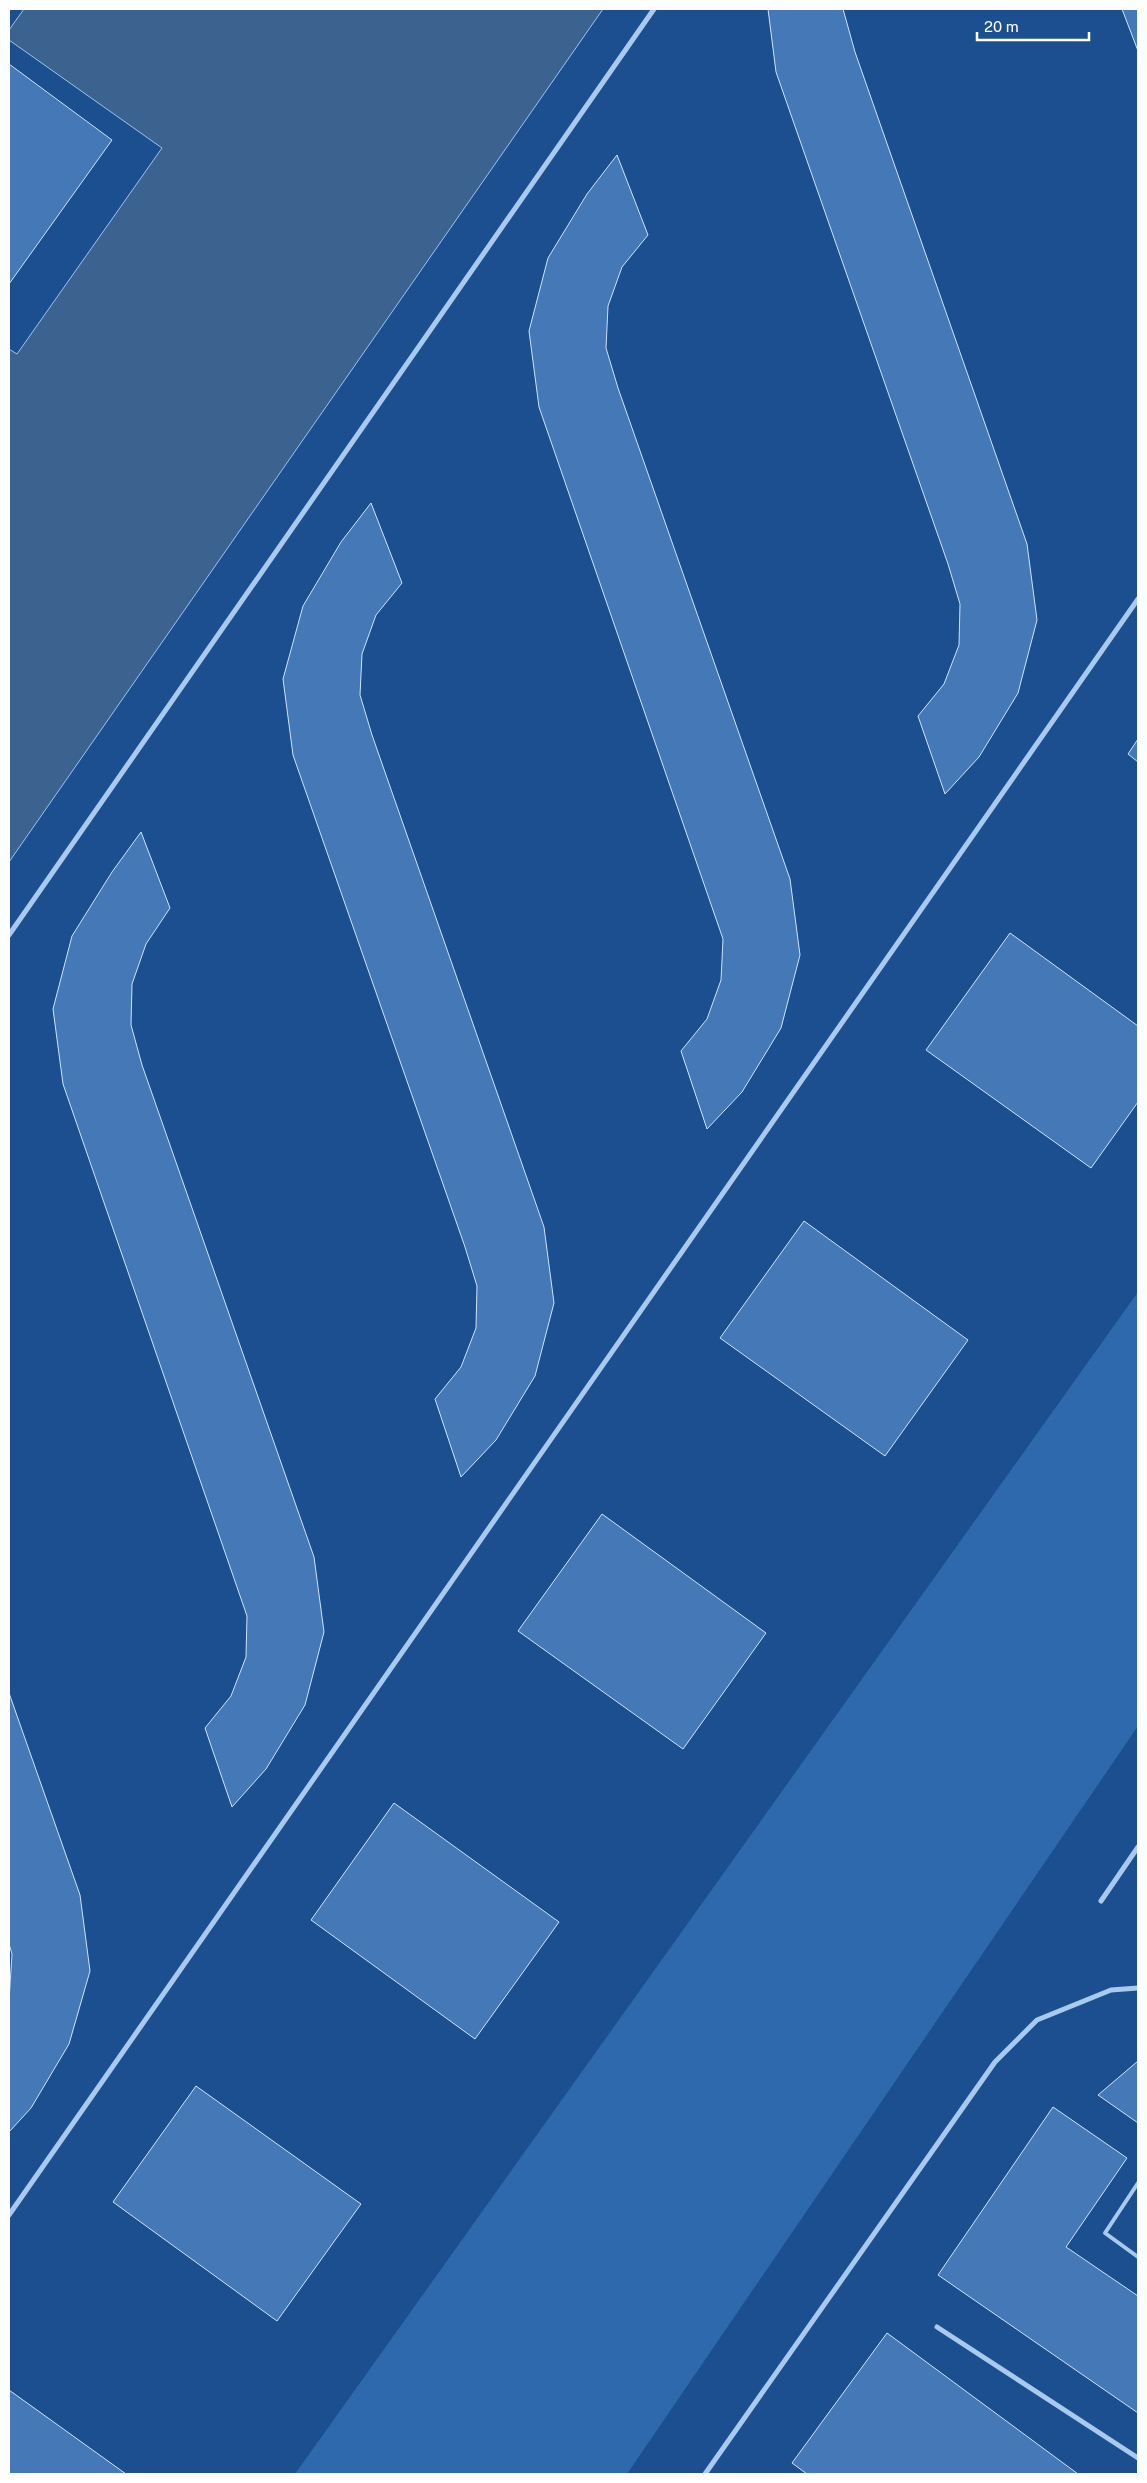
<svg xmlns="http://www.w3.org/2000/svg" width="1147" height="2483" font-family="'Public Sans',sans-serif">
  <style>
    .green { fill: #2e69ad }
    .water { fill: #3c6290; stroke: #9cc4f0 }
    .building { fill: #4478b7; stroke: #cfe3fa }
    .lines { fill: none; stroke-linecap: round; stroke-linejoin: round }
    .service { stroke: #a9c9ee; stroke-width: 4 }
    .minor { stroke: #a9c9ee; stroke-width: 5 }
  </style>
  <rect width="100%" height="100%" fill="#1b4f8f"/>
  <!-- green -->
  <path class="green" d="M1138,1292V1726L627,2474H295Z"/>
  <!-- water -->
  <path class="water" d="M24,9H603L9,862V349L17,354L162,148L9,40V30Z"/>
  <!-- building -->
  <g class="building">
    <path d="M768,9H843L855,52L1027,544L1037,620L1018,693L979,757L945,794L918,716L944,684L959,645L960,604L948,564L776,72Z"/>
    <path d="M1122,9H1138V51Z"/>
    <path d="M9,64L112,140L9,284Z"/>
    <path d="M617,155L648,235L622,267L608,306L606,348L618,388L790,879L800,955L781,1028L742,1092L707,1129L681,1051L707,1019L721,980L723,939L539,407L529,331L548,258L587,194Z"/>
    <path d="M371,503L402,583L376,615L362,654L360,695L372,735L544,1227L554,1303L535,1376L496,1440L461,1477L435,1399L461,1367L476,1328L477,1286L465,1247L293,755L283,679L303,606L341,542Z"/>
    <path d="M1138,739V762L1128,754Z"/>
    <path d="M141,832L170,908L146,944L132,984L131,1025L142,1065L314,1557L324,1632L305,1705L266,1769L232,1807L205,1728L231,1696L246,1657L247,1616L63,1084L53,1009L72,936L112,872Z"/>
    <path d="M1010,933L1138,1026V1102L1091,1168L926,1050Z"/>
    <path d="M804,1221L968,1340L885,1456L720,1338Z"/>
    <path d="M602,1514L766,1633L683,1749L518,1631Z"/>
    <path d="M9,1693L80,1895L90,1971L69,2044L31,2108L9,2132V2001L12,1954L9,1944Z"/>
    <path d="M394,1803L559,1922L475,2039L311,1920Z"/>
    <path d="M1138,2061V2123L1098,2095Z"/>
    <path d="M196,2086L361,2204L277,2321L113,2202Z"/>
    <path d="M1053,2107L1127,2158L1066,2247L1138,2296V2413L938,2275Z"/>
    <path d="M887,2333L1078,2474H807L792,2463Z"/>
    <path d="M9,2390L126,2474H9Z"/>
  </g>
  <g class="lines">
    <!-- service -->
    <path class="service" d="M1138,2183L1105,2233L1138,2257"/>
    <!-- minor -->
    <g class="minor">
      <path d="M9,935L654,9"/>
      <path d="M1101,1901L1138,1847"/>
      <path d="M9,2215L1138,599"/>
      <path d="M937,2327L1138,2458"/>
      <path d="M705,2474L995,2062L1037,2020L1111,1990L1138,1988"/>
    </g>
  </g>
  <!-- border -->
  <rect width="1147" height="2483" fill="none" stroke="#ffffff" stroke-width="20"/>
  <!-- scale -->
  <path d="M977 32v8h112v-8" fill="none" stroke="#ffffff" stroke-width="2.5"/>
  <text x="984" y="32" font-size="15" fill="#ffffff" stroke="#1b4f8f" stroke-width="4" paint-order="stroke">20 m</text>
</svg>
